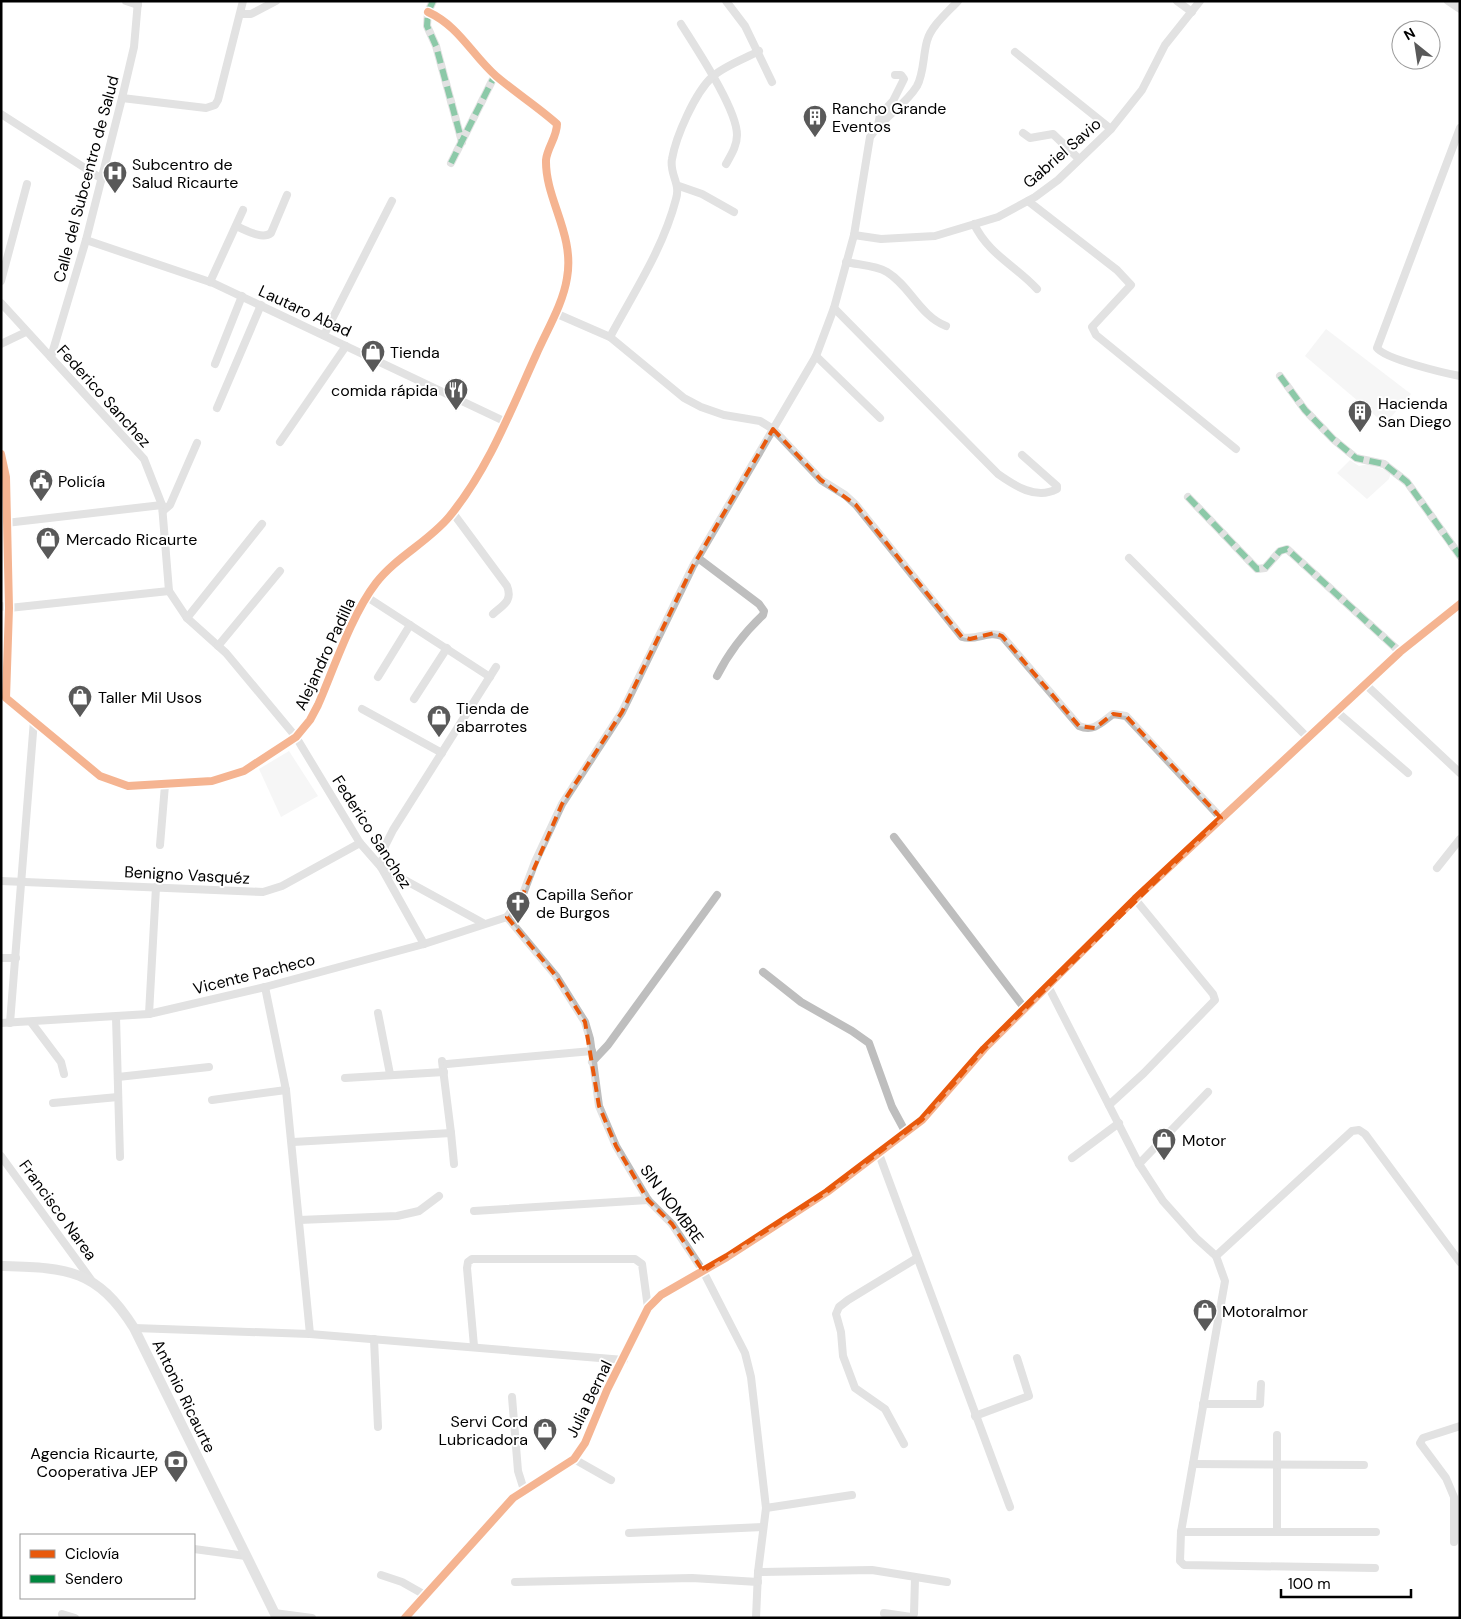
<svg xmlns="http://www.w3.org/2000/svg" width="1461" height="1619" font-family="'DM Sans',sans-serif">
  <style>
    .green { fill: #ebebeb }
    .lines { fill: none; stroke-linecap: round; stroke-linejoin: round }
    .minor { stroke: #bebebe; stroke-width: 8 }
    .secondary { stroke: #c2c2c2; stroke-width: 10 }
    .quiet { stroke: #00873e; stroke-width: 6; stroke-dasharray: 12 6; stroke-linecap: butt }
    .cycleway-casing { stroke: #fff; stroke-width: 11 }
    .cycleway { stroke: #e8590c; stroke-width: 8 }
    .marked { fill: none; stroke: #e8590c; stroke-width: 4; stroke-dasharray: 10 6; stroke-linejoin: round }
    .labels { text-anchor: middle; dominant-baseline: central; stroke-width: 4; stroke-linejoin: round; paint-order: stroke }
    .poi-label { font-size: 16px; fill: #000; stroke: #fff; text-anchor: start }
    .street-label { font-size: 16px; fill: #000; stroke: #fff }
  </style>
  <rect width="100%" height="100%" fill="#fff"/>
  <!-- green -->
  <g class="green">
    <path d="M1326,329L1411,394L1385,424L1305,356Z"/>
    <path d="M1350,460L1359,466L1368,464L1391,472L1389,479L1367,499L1337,473Z"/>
    <path d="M289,751L318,796L281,817L259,769Z"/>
  </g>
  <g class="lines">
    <!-- minor -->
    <g class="minor">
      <path d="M126,1L138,5"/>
      <path d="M433,1L428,12L427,26L436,46L462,142"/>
      <path d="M726,1L745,26L772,82"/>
      <path d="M1177,1L1192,12"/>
      <path d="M1448,1L1460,9"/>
      <path d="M241,14H251L276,1"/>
      <path d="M681,24C696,48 737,109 737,135C737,146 731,155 726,164"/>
      <path d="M1015,52L1111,129"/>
      <path d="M122,98L206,108L215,105L218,100L243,1"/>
      <path d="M1,114L102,179"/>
      <path d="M878,125L880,115L893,101L904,79L901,75H895"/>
      <path d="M1460,128L1377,348C1385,359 1444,373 1460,376"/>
      <path d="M1023,133L1030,138L1053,134L1079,159"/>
      <path d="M451,163L495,75"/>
      <path d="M679,186L702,194L734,212"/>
      <path d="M1028,201L1117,270L1131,285L1092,327L1096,335L1236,449"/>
      <path d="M974,224C989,255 1015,265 1037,289"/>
      <path d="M236,226C246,230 262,240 271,233L287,195"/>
      <path d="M854,235L881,239L935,236L998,217L1035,197L1058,180L1111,129L1142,90L1165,45L1200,1"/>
      <path d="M86,240L213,283L506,422"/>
      <path d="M846,262C858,265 875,265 887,272C910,286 920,316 946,326"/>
      <path d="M1,281L27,184"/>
      <path d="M210,282L243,210"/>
      <path d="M1,303L144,459L162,505L169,591L187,618L226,653L296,737L360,843L381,867L424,944"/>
      <path d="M834,308L998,474C1015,486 1036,500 1057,489V486L1022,455"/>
      <path d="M555,313L610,337L684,398L701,407L724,415L760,421L773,429L821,480L845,495L856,505L962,637C977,641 988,630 1002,636L1079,726C1094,732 1101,723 1113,714L1126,716L1221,818"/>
      <path d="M324,335L392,201"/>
      <path d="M610,337C634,292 663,249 676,199C681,183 669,174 672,159C676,136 695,93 712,77C724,66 744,59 759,51"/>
      <path d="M1,344L26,332"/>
      <path d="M816,356L880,418"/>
      <path d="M51,357L86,240L122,98L134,47L138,1"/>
      <path d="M215,364L242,296"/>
      <path d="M1280,376L1305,410L1333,439L1356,458L1384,464L1407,482L1460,556"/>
      <path d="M217,408L261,305"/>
      <path d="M280,442L346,346"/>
      <path d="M1,454L6,477L9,608L6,698L100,776L128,786L212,781L244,771L296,737L310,720L318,705C334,668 352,614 376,583C396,557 428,542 449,517C488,470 511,410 536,355C547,330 563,304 567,278C575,234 545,199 546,160C547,148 557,137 557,124C538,107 516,93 496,76C472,55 459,26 428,12"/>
      <path d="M1188,497L1257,569L1265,568L1280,551L1287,549L1400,652"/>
      <path d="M163,511L170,505L197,443"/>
      <path d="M453,513L507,586C513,601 503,605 493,614"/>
      <path d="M6,523L162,505"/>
      <path d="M698,558L759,604L764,611L763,615C744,633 729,652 717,676"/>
      <path d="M1129,558L1307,737"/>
      <path d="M367,597L490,677"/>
      <path d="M1,606L9,608L169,591"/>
      <path d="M187,618L262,524"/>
      <path d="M218,646L280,571"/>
      <path d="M378,677L410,625"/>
      <path d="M1365,684L1460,773"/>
      <path d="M414,699L447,648"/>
      <path d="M362,709L442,753"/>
      <path d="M1336,711L1408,773"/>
      <path d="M894,837L1025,1009"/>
      <path d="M160,845L165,785"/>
      <path d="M1437,868L1460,839"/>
      <path d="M1,881L263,892L282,886L360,843"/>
      <path d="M507,917L523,894L535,862L562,804L622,712L693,566L816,356L834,308L854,235L870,137C883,117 905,106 917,86C924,73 923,55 927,41C931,26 948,12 958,1"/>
      <path d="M507,917L556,976L585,1022L590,1039L599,1106L616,1146L648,1200L672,1224L703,1271L745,1353L751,1377L766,1508L758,1572L756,1618"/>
      <path d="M483,923L381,867L385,846L393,830L496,667"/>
      <path d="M1,958H16"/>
      <path d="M763,972L801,1002L852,1031L869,1043L892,1107L906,1133"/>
      <path d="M1048,986L1139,1164L1163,1201L1196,1238L1216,1256"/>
      <path d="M265,987L286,1090L310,1334"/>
      <path d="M378,1013L390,1074"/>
      <path d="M149,1014L156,887"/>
      <path d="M116,1017L120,1157"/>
      <path d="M31,1022L61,1062L64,1074"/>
      <path d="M1,1023L149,1014L265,987L424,944L507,917"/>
      <path d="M10,1023L34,720"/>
      <path d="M442,1061L451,1133"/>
      <path d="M592,1062L608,1045L717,895"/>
      <path d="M447,1064L592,1051"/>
      <path d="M118,1077L209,1067"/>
      <path d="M345,1078L444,1072"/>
      <path d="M212,1100L286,1090"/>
      <path d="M53,1103L118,1097"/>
      <path d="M1109,1105L1144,1073L1215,1000L1213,994L1135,899"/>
      <path d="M293,1142L451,1133L454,1164"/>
      <path d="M879,1154L1010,1507"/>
      <path d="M1,1156L92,1281"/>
      <path d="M1072,1158L1119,1123"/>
      <path d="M1139,1164L1208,1092"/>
      <path d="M474,1211L648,1200"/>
      <path d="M299,1220L397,1216L419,1211L439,1196"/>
      <path d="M134,1328L310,1334L624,1360"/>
      <path d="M374,1339L378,1427"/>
      <path d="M474,1346L467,1268L468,1262L472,1259H635L642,1264L648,1308"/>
      <path d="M512,1397L518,1471L524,1490"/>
      <path d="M1203,1404H1260L1261,1384"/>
      <path d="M975,1416L1029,1396L1017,1358"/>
      <path d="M1277,1435V1531"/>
      <path d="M904,1444L885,1409L855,1388L843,1356L841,1332L836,1314L839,1307L848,1300L917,1258"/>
      <path d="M574,1459L611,1480"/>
      <path d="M1193,1464L1364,1465"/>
      <path d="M766,1508L852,1495"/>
      <path d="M1181,1532H1376"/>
      <path d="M629,1533L763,1527"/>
      <path d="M1454,1542V1497L1446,1478L1420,1443L1423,1438L1460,1426"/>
      <path d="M194,1549L246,1556"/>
      <path d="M1375,1568L1184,1565L1180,1561L1181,1532L1225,1281L1216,1256L1352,1131L1359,1130L1365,1134L1460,1262"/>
      <path d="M758,1572L872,1570L947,1582"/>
      <path d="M381,1575L402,1582L425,1595"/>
      <path d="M515,1582L692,1578L758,1582"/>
      <path d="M274,1613L312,1618"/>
      <path d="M884,1613L911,1617L914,1614L915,1578"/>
      <path d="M62,1614L75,1618"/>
      <path d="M405,1618L513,1498L574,1459L585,1443L607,1390L648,1308L661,1295L727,1257L827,1192L922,1120L984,1049L1135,899L1400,652L1460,604"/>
    </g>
    <!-- secondary -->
    <path class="secondary" d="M1,1266C67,1268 96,1268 134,1328L277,1618"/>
    <!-- quiet -->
    <g class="quiet">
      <path d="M433,1L428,12L427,26L436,46L462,142"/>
      <path d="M451,163L495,75"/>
      <path d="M1280,376L1305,410L1333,439L1356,458L1384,464L1407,482L1460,556"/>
      <path d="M1188,497L1257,569L1265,568L1280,551L1287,549L1400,652"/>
    </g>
    <defs>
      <g id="cycleway">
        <path d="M1,454L6,477L9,608L6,698L100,776L128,786L212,781L244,771L296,737L310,720L318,705C334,668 352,614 376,583C396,557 428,542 449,517C488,470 511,410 536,355C547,330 563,304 567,278C575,234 545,199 546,160C547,148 557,137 557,124C538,107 516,93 496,76C472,55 459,26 428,12"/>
        <path d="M405,1618L513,1498L574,1459L585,1443L607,1390L648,1308L661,1295L727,1257L827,1192L922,1120L984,1049L1135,899L1400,652L1460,604"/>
      </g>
    </defs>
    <!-- cycleway casing -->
    <use href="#cycleway" class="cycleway-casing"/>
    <!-- cycleway -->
    <use href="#cycleway" class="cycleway"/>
  </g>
  <!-- marked area -->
  <path d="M0 0H1461V1619H0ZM773,429L821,480L856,505L962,637L970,639L994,633L1002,636L1079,726L1095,728L1113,714L1126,716L1221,818L984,1049L922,1120L827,1192L703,1271L672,1224L648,1200L616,1146L599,1106L585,1022L556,976L507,917L523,894L562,804L622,712L693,566Z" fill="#fff" fill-opacity=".55" fill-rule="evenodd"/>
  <path class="marked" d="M773,429L821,480L856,505L962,637L970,639L994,633L1002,636L1079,726L1095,728L1113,714L1126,716L1221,818L984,1049L922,1120L827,1192L703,1271L672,1224L648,1200L616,1146L599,1106L585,1022L556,976L507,917L523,894L562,804L622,712L693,566Z"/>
  <!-- icons -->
  <defs>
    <symbol id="building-pin" viewBox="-11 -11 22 30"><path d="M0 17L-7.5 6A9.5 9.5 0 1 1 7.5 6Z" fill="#595959" stroke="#fff"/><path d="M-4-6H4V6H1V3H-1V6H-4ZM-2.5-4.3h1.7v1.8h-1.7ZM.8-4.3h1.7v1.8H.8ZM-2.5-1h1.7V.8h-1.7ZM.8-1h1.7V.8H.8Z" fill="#fff"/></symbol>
    <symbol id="hospital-pin" viewBox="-11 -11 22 30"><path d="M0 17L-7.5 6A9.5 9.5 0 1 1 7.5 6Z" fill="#595959" stroke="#fff"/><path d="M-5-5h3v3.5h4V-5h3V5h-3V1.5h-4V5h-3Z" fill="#fff"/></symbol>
    <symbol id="shop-pin" viewBox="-11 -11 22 30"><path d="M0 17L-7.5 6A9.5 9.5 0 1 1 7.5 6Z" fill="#595959" stroke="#fff"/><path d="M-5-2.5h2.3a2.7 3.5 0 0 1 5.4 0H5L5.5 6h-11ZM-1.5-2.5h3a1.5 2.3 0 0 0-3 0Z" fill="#fff"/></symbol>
    <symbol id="restaurant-pin" viewBox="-11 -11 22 30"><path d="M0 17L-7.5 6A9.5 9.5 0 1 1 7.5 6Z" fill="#595959" stroke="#fff"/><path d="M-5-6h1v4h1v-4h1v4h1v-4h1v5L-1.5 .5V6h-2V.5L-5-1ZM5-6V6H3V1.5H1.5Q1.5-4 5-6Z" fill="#fff"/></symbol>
    <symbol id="civic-pin" viewBox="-11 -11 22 30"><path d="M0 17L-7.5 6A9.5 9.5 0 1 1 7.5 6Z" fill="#595959" stroke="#fff"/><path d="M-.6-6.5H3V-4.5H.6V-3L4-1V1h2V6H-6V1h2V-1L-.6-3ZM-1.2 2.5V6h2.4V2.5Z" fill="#fff"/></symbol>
    <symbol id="church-pin" viewBox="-11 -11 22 30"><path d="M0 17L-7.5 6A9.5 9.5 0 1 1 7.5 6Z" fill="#595959" stroke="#fff"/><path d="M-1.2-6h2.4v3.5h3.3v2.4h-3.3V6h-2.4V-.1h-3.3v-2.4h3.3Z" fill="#fff"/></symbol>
    <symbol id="bank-pin" viewBox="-11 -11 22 30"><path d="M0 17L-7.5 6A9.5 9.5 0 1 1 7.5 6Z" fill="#595959" stroke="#fff"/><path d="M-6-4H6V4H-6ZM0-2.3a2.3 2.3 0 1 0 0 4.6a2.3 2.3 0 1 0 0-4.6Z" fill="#fff"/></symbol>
  </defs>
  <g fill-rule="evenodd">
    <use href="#building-pin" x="801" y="103" width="28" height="38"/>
    <use href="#hospital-pin" x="101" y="159" width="28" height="38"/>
    <use href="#shop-pin" x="359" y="338" width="28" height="38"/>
    <use href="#restaurant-pin" x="442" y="376" width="28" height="38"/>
    <use href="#building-pin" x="1346" y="398" width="28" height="38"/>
    <use href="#civic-pin" x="27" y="467" width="28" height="38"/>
    <use href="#shop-pin" x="34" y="525" width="28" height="38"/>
    <use href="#shop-pin" x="66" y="683" width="28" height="38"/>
    <use href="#shop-pin" x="425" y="703" width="28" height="38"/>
    <use href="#church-pin" x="504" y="889" width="28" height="38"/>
    <use href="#shop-pin" x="1150" y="1126" width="28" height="38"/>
    <use href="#shop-pin" x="1191" y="1297" width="28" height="38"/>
    <use href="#shop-pin" x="531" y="1416" width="28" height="38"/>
    <use href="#bank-pin" x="162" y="1448" width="28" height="38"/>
  </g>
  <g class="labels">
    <!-- poi labels -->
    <g class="poi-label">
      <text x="832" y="108">Rancho Grande<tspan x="832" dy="18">Eventos</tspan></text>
      <text x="132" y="164">Subcentro de<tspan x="132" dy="18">Salud Ricaurte</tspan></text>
      <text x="390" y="352">Tienda</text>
      <text x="438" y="390" text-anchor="end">comida rápida</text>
      <text x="1378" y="403">Hacienda<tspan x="1378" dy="18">San Diego</tspan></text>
      <text x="58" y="481">Policía</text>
      <text x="66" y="539">Mercado Ricaurte</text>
      <text x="98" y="697">Taller Mil Usos</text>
      <text x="456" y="708">Tienda de<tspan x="456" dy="18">abarrotes</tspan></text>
      <text x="536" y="894">Capilla Señor<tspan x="536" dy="18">de Burgos</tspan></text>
      <text x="1182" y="1140">Motor</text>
      <text x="1222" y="1311">Motoralmor</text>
      <text x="528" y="1421" text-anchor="end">Servi Cord<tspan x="528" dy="18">Lubricadora</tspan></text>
      <text x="158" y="1453" text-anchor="end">Agencia Ricaurte,<tspan x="158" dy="18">Cooperativa JEP</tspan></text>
    </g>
    <!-- street labels -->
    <g class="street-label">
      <text transform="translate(1062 153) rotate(-41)">Gabriel Savio</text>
      <text transform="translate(86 179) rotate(-75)">Calle del Subcentro de Salud</text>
      <text transform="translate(305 311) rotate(25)">Lautaro Abad</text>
      <text transform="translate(104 396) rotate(48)">Federico Sanchez</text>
      <text transform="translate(325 654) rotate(-65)">Alejandro Padilla</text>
      <text transform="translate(372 832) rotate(57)">Federico Sanchez</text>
      <text transform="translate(187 875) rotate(3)">Benigno Vasquéz</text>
      <text transform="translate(254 974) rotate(-14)">Vicente Pacheco</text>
      <text transform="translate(672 1204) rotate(53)">SIN NOMBRE</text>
      <text transform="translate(58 1210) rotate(54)">Francisco Narea</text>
      <text transform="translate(184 1396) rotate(64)">Antonio Ricaurte</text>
      <text transform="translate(589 1399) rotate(-64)">Julia Bernal</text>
    </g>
  </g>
  <!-- border -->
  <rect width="1461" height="1619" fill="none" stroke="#000000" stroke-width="5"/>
  <!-- legend -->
  <rect x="20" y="1534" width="175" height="65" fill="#ffffff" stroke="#999999"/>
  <rect x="30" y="1550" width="25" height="8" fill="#e8590c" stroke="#999999"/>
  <text x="65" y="1559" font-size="15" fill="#000000">Ciclovía</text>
  <rect x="30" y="1575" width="25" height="8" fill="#00873e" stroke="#999999"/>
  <text x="65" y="1584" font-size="15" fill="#000000">Sendero</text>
  <!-- north arrow -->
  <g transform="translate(1416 45) rotate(330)"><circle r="24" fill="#ffffff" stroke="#999999"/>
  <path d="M0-4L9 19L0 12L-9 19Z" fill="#595959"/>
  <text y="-8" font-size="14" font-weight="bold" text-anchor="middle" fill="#000000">N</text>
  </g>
  <!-- scale -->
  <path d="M1281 1589v8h130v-8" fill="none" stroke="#000000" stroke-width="2.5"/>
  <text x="1288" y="1589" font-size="15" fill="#000000" stroke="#ffffff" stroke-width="4" paint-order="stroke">100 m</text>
</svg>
